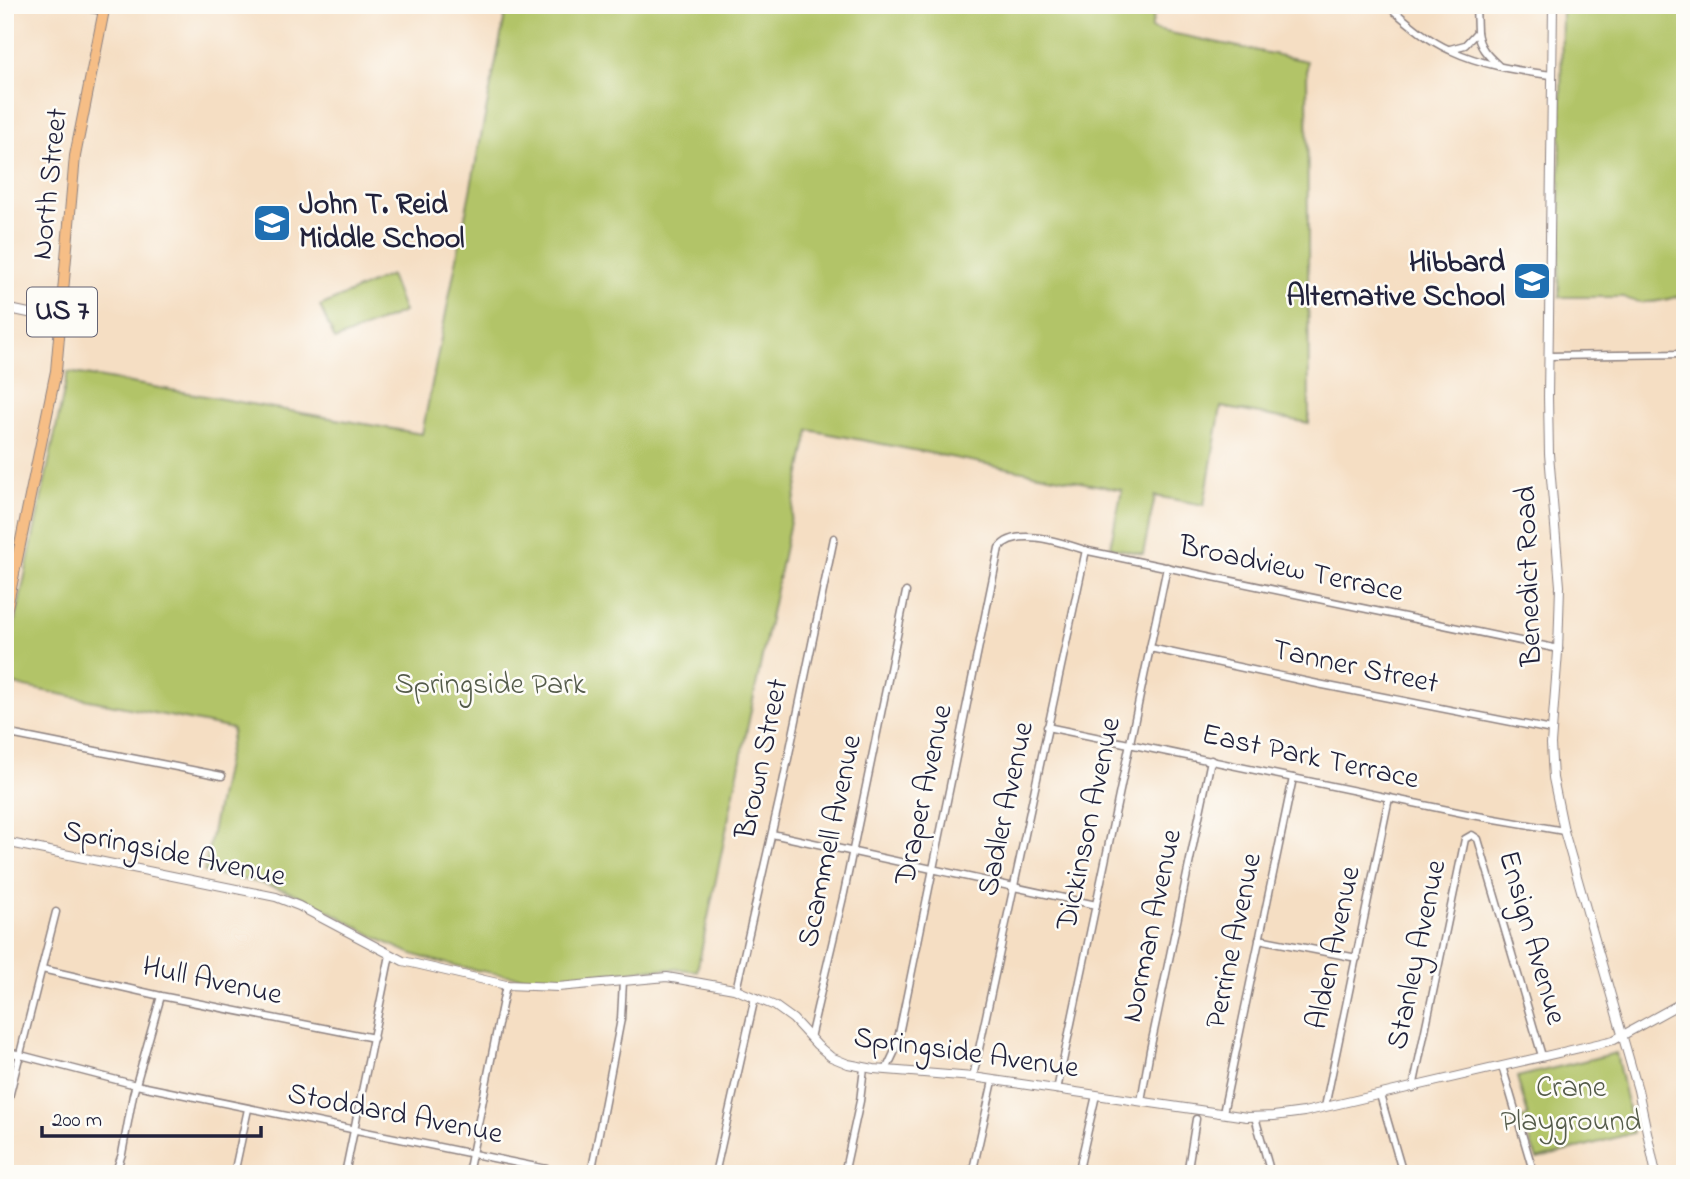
<svg xmlns="http://www.w3.org/2000/svg" width="1690" height="1179" font-family="'Indie Flower',sans-serif">
  <style>
    .green { fill: #b2c467; stroke: #6a7351; stroke-width: 2 }
    .lines { fill: none; stroke-linecap: round; stroke-linejoin: round }
    .minor-casing { stroke: #8c807f; stroke-width: 9 }
    .tertiary-casing { stroke: #8c807f; stroke-width: 10 }
    .primary-casing { stroke: #8c807f; stroke-width: 12 }
    .minor { stroke: #fff; stroke-width: 6 }
    .tertiary { stroke: #fff; stroke-width: 8 }
    .primary { stroke: #f6be86; stroke-width: 10 }
    .labels { text-anchor: middle; dominant-baseline: central; stroke-width: 5; stroke-linejoin: round; paint-order: stroke }
    .shield { fill: #fdfcf7; stroke: #646373; stroke-width: 2 }
    .shield-label { font-size: 28px; font-weight: bold; fill: #22223b }
    .street-label { font-size: 30px; fill: #22223b; stroke: #fdfcf7 }
    .poi-label { font-size: 30px; font-weight: bold; fill: #22223b; stroke: #fdfcf7; text-anchor: start }
    .park-label { font-size: 30px; fill: #545b4a; stroke: #fdfcf7 }
  </style>
  <rect width="100%" height="100%" fill="#fdfcf7"/>
  <filter id="ink" filterUnits="userSpaceOnUse"><feTurbulence type="fractalNoise" baseFrequency=".0143" numOctaves="2"/><feDisplacementMap in="SourceGraphic" scale="14" xChannelSelector="R" yChannelSelector="G"/><feConvolveMatrix kernelMatrix="1 2 1 2 8 2 1 2 1" color-interpolation-filters="sRGB"/></filter>
  <filter id="wash" filterUnits="userSpaceOnUse"><feTurbulence type="fractalNoise" baseFrequency=".00686" numOctaves="4" result="noise"/><feDisplacementMap in="SourceGraphic" scale="28" xChannelSelector="R" yChannelSelector="G"/><feGaussianBlur stdDeviation="1.57" result="paint"/><feColorMatrix in="noise" values="0 0 0 0 0 0 0 0 0 0 0 0 0 0 0 0 0 1.4 0 .05"/><feComposite in="paint" operator="in"/></filter>
  <g filter="url(#wash)">
    <rect width="100%" height="100%" fill="#f5dec3"/>
    <!-- green -->
    <g class="green">
      <path d="M507,5H1156L1151,29L1307,61L1309,423L1221,407L1204,505L1155,496L1143,554L1110,547L1122,490L809,430L697,971C646,964 598,978 548,978C509,978 469,969 432,960C384,948 346,917 302,897C271,883 237,879 204,872L233,729L5,683V670L68,372L422,434Z"/>
      <path d="M1562,5H1685V294C1668,300 1641,307 1624,297H1559Z"/>
      <path d="M390,275L404,312L335,340L320,306Z"/>
      <path d="M1616,1053L1633,1133L1537,1159L1522,1119L1528,1115L1517,1077Z"/>
    </g>
  </g>
  <g filter="url(#ink)">
    <g class="lines">
      <defs>
        <g id="minor">
          <path d="M72,5L103,11"/>
          <path d="M1387,5C1406,21 1427,40 1450,50C1482,65 1517,71 1552,75"/>
          <path d="M1477,32C1479,47 1487,55 1498,65"/>
          <path d="M1450,49L1465,45L1477,32L1476,5"/>
          <path d="M1549,356L1685,354"/>
          <path d="M1150,648L1318,684L1552,730"/>
          <path d="M1047,727L1472,815L1564,831"/>
          <path d="M5,733L222,776"/>
          <path d="M772,834L1096,905"/>
          <path d="M1259,939L1357,958"/>
          <path d="M42,969L161,996L374,1038"/>
          <path d="M736,990L780,797L834,538"/>
          <path d="M810,1038L844,893L906,592"/>
          <path d="M5,1051L136,1085L571,1174"/>
          <path d="M1502,1066L1534,1174"/>
          <path d="M886,1070L894,1053L899,1034L999,548C1016,525 1065,544 1088,551L1559,649"/>
          <path d="M973,1077L1086,550"/>
          <path d="M1413,1088L1465,839L1472,835L1478,839L1542,1056"/>
          <path d="M1057,1090L1167,567"/>
          <path d="M1380,1095L1403,1174"/>
          <path d="M1141,1101L1150,1050L1211,760"/>
          <path d="M1325,1107L1389,798"/>
          <path d="M5,1113L56,912"/>
          <path d="M1223,1113L1293,778"/>
          <path d="M1255,1117L1271,1174"/>
          <path d="M115,1174L122,1154L133,1095L161,996"/>
          <path d="M234,1174L248,1109"/>
          <path d="M345,1174L390,955"/>
          <path d="M468,1174L506,985"/>
          <path d="M591,1174L621,1019L623,981"/>
          <path d="M715,1174L755,997"/>
          <path d="M844,1174L860,1101L864,1068"/>
          <path d="M972,1174L993,1081"/>
          <path d="M1078,1174L1096,1095"/>
          <path d="M1187,1174L1196,1119"/>
        </g>
        <g id="tertiary">
          <path d="M1553,5L1548,397L1549,454L1560,586L1558,652L1551,744L1553,778L1564,831L1638,1090L1656,1174"/>
          <path d="M5,308L62,320"/>
          <path d="M5,842L276,897L299,906L403,961L506,985L558,987L667,977L734,989L775,1006L793,1019L817,1045L831,1057L848,1064L874,1069L973,1077L1247,1117L1274,1116L1304,1112L1614,1040L1685,1001"/>
        </g>
        <path id="primary" d="M5,617L56,371L75,156L105,5"/>
      </defs>
      <!-- minor casing -->
      <use href="#minor" class="minor-casing"/>
      <!-- tertiary casing -->
      <use href="#tertiary" class="tertiary-casing"/>
      <!-- primary casing -->
      <use href="#primary" class="primary-casing"/>
      <!-- minor -->
      <use href="#minor" class="minor"/>
      <!-- tertiary -->
      <use href="#tertiary" class="tertiary"/>
      <!-- primary -->
      <use href="#primary" class="primary"/>
    </g>
  </g>
  <!-- icons -->
  <defs>
    <symbol id="school-square" viewBox="-11 -11 22 22"><rect x="-9" y="-9" width="18" height="18" rx="4" fill="#1f6fb2" stroke="#fdfcf7"/><path d="M0-5L7-2L0 1L-7-2ZM-4 1L0 2.5L4 1V4Q0 6-4 4Z" fill="#fff"/></symbol>
  </defs>
  <g fill-rule="evenodd">
    <use href="#school-square" x="250" y="201" width="44" height="44"/>
    <use href="#school-square" x="1510" y="259" width="44" height="44"/>
  </g>
  <g class="labels">
    <!-- shield labels -->
    <rect class="shield" x="27" y="287.5" width="70" height="49" rx="5"/>
    <g class="shield-label">
      <text x="62" y="312">US 7</text>
    </g>
    <!-- street labels -->
    <g class="street-label">
      <text transform="translate(51 184) rotate(-84)">North Street</text>
      <text transform="translate(1291 570) rotate(12)">Broadview Terrace</text>
      <text transform="translate(1530 576) rotate(-92)">Benedict Road</text>
      <text transform="translate(1355 668) rotate(12)">Tanner Street</text>
      <text transform="translate(1310 758) rotate(12)">East Park Terrace</text>
      <text transform="translate(763 759) rotate(-78)">Brown Street</text>
      <text transform="translate(925 795) rotate(-78)">Draper Avenue</text>
      <text transform="translate(1007 809) rotate(-78)">Sadler Avenue</text>
      <text transform="translate(1090 824) rotate(-78)">Dickinson Avenue</text>
      <text transform="translate(831 841) rotate(-78)">Scammell Avenue</text>
      <text transform="translate(174 855) rotate(12)">Springside Avenue</text>
      <text transform="translate(1153 926) rotate(-78)">Norman Avenue</text>
      <text transform="translate(1531 938) rotate(74)">Ensign Avenue</text>
      <text transform="translate(1235 941) rotate(-78)">Perrine Avenue</text>
      <text transform="translate(1335 948) rotate(-78)">Alden Avenue</text>
      <text transform="translate(1418 955) rotate(-78)">Stanley Avenue</text>
      <text transform="translate(212 982) rotate(12)">Hull Avenue</text>
      <text transform="translate(966 1054) rotate(8)">Springside Avenue</text>
      <text transform="translate(395 1115) rotate(11)">Stoddard Avenue</text>
    </g>
    <!-- poi labels -->
    <g class="poi-label">
      <text x="299" y="206">John T. Reid<tspan x="299" dy="34">Middle School</tspan></text>
      <text x="1505" y="264" text-anchor="end">Hibbard<tspan x="1505" dy="34">Alternative School</tspan></text>
    </g>
    <!-- park labels -->
    <g class="park-label">
      <text x="490" y="686">Springside Park</text>
      <text x="1571" y="1089">Crane<tspan x="1571" dy="34">Playground</tspan></text>
    </g>
  </g>
  <!-- margin -->
  <rect width="1690" height="1179" fill="none" stroke="#fdfcf7" stroke-width="28"/>
  <!-- scale -->
  <path d="M42 1126v10h219v-10" fill="none" stroke="#22223b" stroke-width="3.5"/>
  <text x="52" y="1126" font-size="21" fill="#22223b" stroke="#fdfcf7" stroke-width="5" paint-order="stroke">200 m</text>
</svg>
